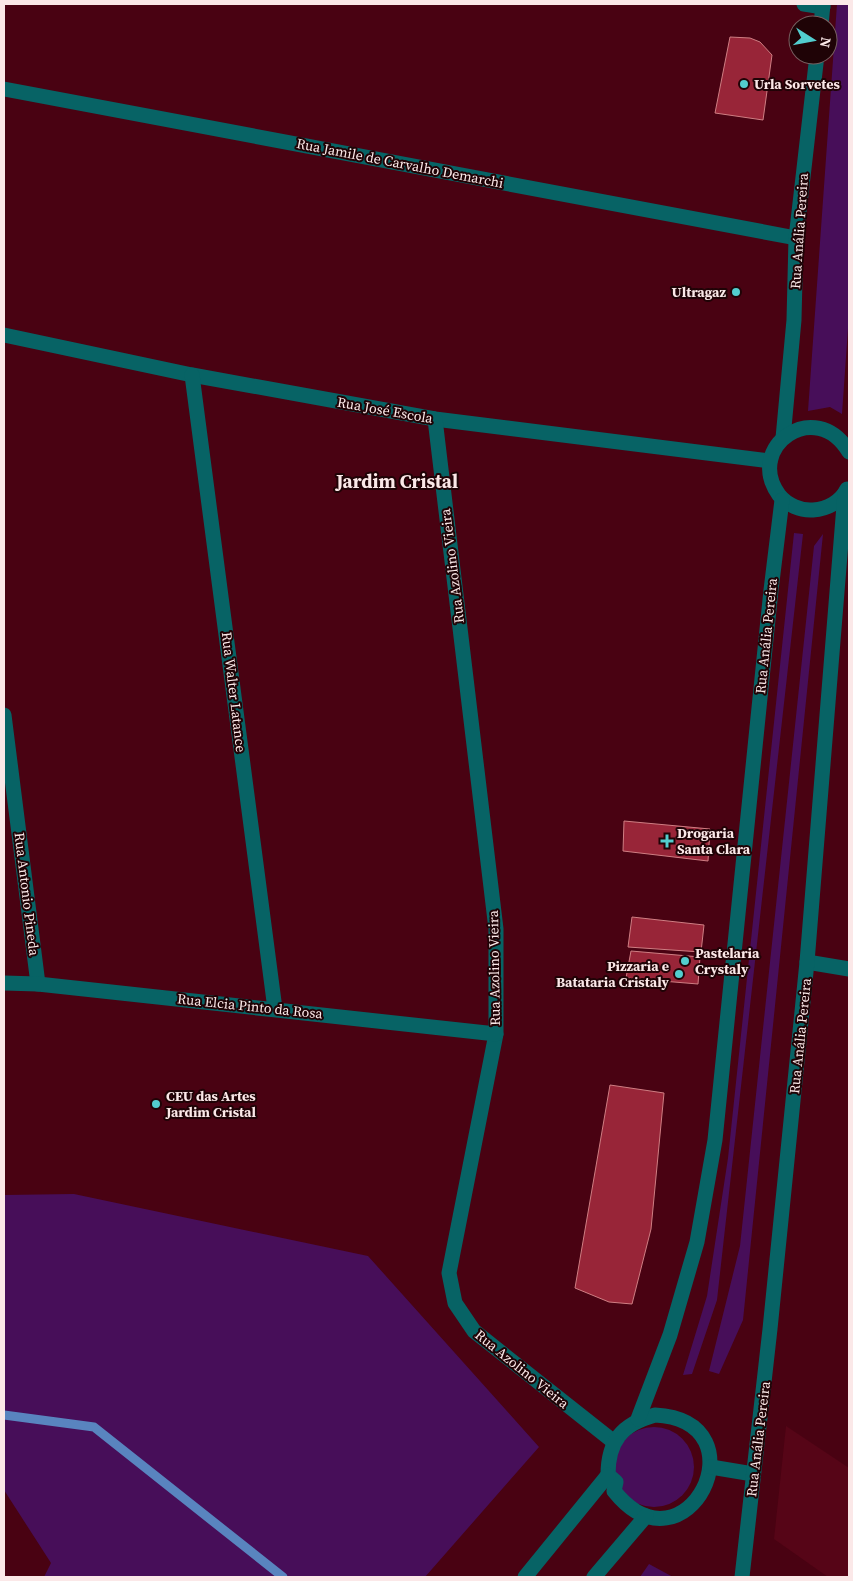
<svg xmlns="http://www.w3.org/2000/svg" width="853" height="1581" font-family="'Source Serif 4',serif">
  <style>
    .built { fill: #560517 }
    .green { fill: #470e59 }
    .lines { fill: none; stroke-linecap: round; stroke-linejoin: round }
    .stream { stroke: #5984bf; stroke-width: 9 }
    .building { fill: #982538; stroke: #cf7e83 }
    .lane { stroke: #076365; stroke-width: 15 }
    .street { stroke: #076365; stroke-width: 15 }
    .poi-dot { fill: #52cdce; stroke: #1f0306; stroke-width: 2 }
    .labels { text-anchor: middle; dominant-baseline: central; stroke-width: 4; stroke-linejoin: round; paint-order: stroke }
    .poi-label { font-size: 14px; font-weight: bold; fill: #fbe8e8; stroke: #1f0306; text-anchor: start }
    .street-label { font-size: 14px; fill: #fbe8e8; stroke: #1f0306 }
    .district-label { font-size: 19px; font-weight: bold; fill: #fbe8e8; stroke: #1f0306 }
  </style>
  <rect width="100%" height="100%" fill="#490212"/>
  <!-- built -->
  <path class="built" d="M786,1426L849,1468V1577H828L774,1539Z"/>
  <!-- green -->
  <g class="green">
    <path d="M837,4H849V314L842,414L830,407L808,411Z"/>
    <path d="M794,533L803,534L717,1300L692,1374L683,1375L707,1296L728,1158Z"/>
    <path d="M823,534L743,1320L719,1374L709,1371L740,1246L814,546Z"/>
    <path d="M74,1194L368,1256L539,1447L425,1577H44L51,1563L4,1490V1195Z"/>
    <circle cx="654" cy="1467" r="40"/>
    <path d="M649,1564L673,1577H640Z"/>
  </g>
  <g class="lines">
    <!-- stream -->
    <path class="stream" d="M4,1415L94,1427L283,1577"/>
  </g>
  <!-- building -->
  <g class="building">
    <path d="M730,37L750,38L760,42L772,55L763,120L715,113Z"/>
    <path d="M624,821L710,829L708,861L623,851Z"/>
    <path d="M632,917L704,925L701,952L628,947Z"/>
    <path d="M631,951L700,957L698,984L626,978Z"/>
    <path d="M610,1085L664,1093L651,1229L632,1304L609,1302L575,1288Z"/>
  </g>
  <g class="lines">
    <!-- lane -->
    <path class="lane" d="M807,962L849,969"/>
    <!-- street -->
    <g class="street">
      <path d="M804,4L823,7"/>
      <path d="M821,25L823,4"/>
      <path d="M4,89L796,238"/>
      <path d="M4,335L192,375L435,419L770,461"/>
      <path d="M192,375L275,1009"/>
      <path d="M435,419L496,929V1034L449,1273L455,1303L474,1331L614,1442"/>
      <path d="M783,438L794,320L796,238L817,55"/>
      <path d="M847,489C841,502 827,509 813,510C801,511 787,505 779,495C744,447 816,396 849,452"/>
      <path d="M4,715L38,984"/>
      <path d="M4,983L38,984L496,1034"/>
      <path d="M655,1415C766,1421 686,1581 614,1491L616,1482L608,1475C608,1441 622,1424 655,1415Z"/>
      <path d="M638,1419L670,1335L697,1242L715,1140L771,590L782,500"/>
      <path d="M711,1467L753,1474"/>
      <path d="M525,1577L608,1475"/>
      <path d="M594,1577L646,1516"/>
      <path d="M742,1577L770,1329L807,962L845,493"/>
    </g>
  </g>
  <!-- markers -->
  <g class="poi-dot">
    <circle cx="744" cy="84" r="5"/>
    <circle cx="736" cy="292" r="5"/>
    <path d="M664.5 833.5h5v5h5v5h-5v5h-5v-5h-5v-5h5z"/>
    <circle cx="685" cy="961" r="5"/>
    <circle cx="679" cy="974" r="5"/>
    <circle cx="156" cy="1104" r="5"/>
  </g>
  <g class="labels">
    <!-- poi labels -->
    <g class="poi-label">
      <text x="754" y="84">Urla Sorvetes</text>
      <text x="726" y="292" text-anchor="end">Ultragaz</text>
      <text x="677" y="833">Drogaria<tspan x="677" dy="16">Santa Clara</tspan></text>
      <text x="695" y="953">Pastelaria<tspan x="695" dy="16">Crystaly</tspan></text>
      <text x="669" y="966" text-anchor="end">Pizzaria e<tspan x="669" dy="16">Batataria Cristaly</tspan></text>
      <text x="166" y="1096">CEU das Artes<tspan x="166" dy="16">Jardim Cristal</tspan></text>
    </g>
    <!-- street labels -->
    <g class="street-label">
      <text transform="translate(400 163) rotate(11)">Rua Jamile de Carvalho Demarchi</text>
      <text transform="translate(799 231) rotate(-86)">Rua Anália Pereira</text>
      <text transform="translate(385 410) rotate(10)">Rua José Escola</text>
      <text transform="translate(452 566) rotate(-97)">Rua Azolino Vieira</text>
      <text transform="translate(766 636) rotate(-84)">Rua Anália Pereira</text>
      <text transform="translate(234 692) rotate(83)">Rua Walter Latance</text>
      <text transform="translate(27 894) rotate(83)">Rua Antonio Pineda</text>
      <text transform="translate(494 968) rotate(-91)">Rua Azolino Vieira</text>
      <text transform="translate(250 1006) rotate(6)">Rua Elcia Pinto da Rosa</text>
      <text transform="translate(800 1036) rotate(-84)">Rua Anália Pereira</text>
      <text transform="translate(522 1369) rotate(39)">Rua Azolino Vieira</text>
      <text transform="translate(758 1439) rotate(-83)">Rua Anália Pereira</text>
    </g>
    <!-- district labels -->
    <g class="district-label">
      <text x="397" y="481">Jardim Cristal</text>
    </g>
  </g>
  <!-- border -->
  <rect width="853" height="1581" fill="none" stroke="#fbe8e8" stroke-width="10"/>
  <!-- north arrow -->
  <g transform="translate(813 40) rotate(101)"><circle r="24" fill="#1f0306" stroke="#775f60"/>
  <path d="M0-4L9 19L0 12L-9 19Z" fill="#52cdce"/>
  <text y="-8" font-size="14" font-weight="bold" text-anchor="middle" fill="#fbe8e8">N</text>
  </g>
</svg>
